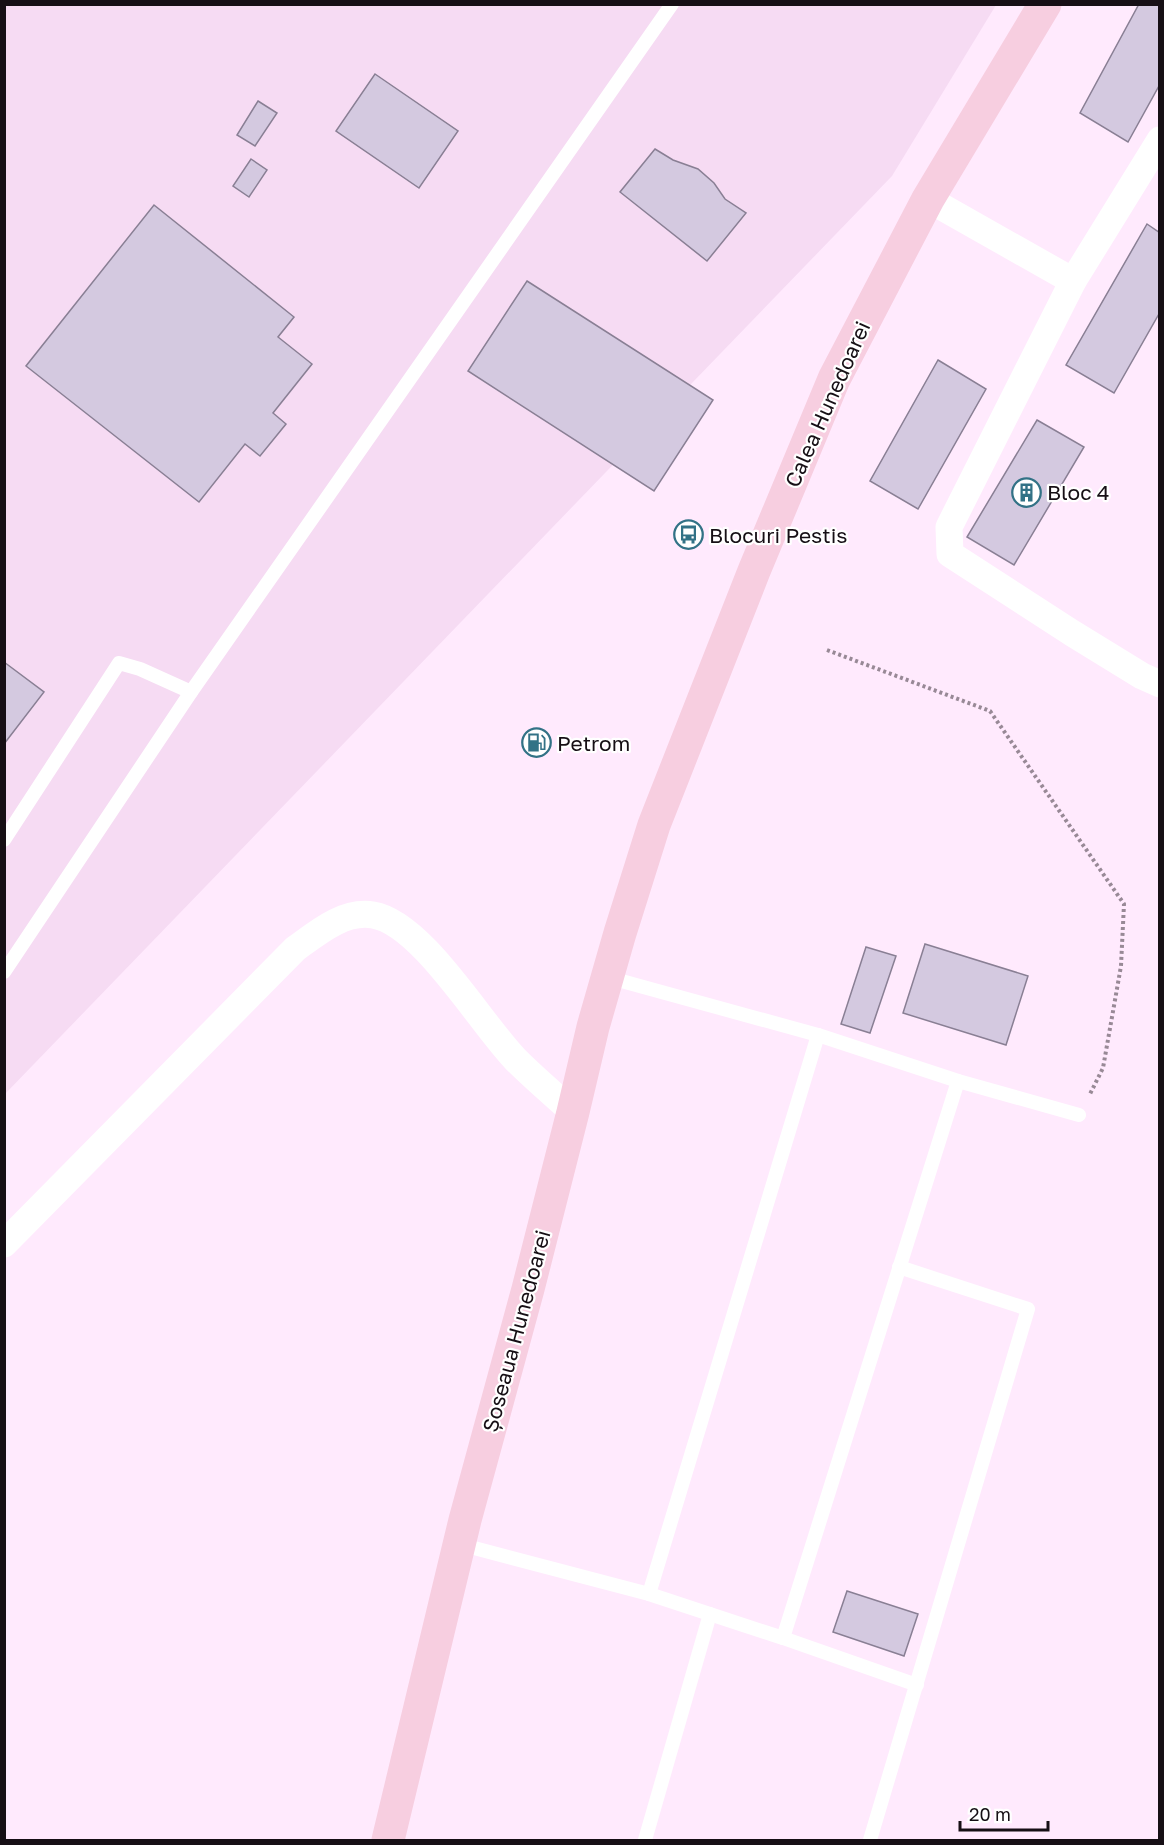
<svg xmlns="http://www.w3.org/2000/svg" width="1164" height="1845" font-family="'Golos Text',sans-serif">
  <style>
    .built { fill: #f6dbf3 }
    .building { fill: #d4c9e0; stroke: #897f94; stroke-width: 1.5 }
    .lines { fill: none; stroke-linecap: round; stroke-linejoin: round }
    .path { stroke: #988996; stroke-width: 4; stroke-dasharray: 3 3; stroke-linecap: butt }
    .service { stroke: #fff; stroke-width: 14 }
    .minor { stroke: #fff; stroke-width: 27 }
    .primary { stroke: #f7cee0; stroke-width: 33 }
    .labels { text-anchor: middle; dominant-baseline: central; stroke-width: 4.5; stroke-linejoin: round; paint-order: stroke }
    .street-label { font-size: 21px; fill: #160f15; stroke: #fff }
    .poi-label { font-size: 21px; fill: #160f15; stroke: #fff; text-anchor: start }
  </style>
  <rect width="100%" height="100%" fill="#ffeafd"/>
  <!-- built -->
  <path class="built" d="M5,5H996L892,176L5,1094Z"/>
  <!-- building -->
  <g class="building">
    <path d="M1139,4H1160V84L1128,142L1080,113Z"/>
    <path d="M375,74L458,131L419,188L336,131Z"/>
    <path d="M258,101L277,113L255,146L237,135Z"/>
    <path d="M655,149L673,160L698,169L714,183L725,199L746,213L707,261L620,192Z"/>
    <path d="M251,159L267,170L249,197L233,186Z"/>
    <path d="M154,205L294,317L278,337L312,364L273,413L286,424L260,456L245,444L199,502L26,366Z"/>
    <path d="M1147,224L1160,233V312L1114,393L1066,365Z"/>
    <path d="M527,281L713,400L654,491L468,371Z"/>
    <path d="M938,360L986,389L918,509L870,481Z"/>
    <path d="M1037,420L1084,447L1014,565L967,537Z"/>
    <path d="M4,662L44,692L4,744Z"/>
    <path d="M925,944L1028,976L1006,1045L903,1013Z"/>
    <path d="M866,947L896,956L870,1033L841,1024Z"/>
    <path d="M847,1591L918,1614L904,1656L833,1632Z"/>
  </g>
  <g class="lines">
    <!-- path -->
    <path class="path" d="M827,650L990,711L1124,904L1121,966L1103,1068L1089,1096"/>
    <!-- service -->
    <g class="service">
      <path d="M4,840L119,663L140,669L191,692"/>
      <path d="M4,972L191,692L672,4"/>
      <path d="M607,977L818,1035L958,1081L1079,1115"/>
      <path d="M818,1035L649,1594L783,1638L958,1081"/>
      <path d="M459,1544L649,1594"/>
      <path d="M783,1638L917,1685"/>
      <path d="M645,1840L710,1614"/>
      <path d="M870,1840L1028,1309L899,1267"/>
    </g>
    <!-- minor -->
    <g class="minor">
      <path d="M928,199L1073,281L949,527L950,554L1072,633L1142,676L1160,684"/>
      <path d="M1073,281L1160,140"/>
      <path d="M4,1244L295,949C317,933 344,910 373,915C422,923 480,1023 516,1060C534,1078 554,1095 573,1112"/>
    </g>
    <!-- primary -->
    <path class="primary" d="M388,1840L465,1520L528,1289L573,1112L593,1027L620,933L654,825L754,571L834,379L928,199L1045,4"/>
  </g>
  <!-- icons -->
  <defs>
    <symbol id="building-ring" viewBox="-11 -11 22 22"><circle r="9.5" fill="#fff" stroke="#327286" stroke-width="1.5"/><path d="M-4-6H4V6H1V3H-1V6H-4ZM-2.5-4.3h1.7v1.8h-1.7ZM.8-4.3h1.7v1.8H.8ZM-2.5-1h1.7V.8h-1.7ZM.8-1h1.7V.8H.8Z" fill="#327286"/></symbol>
    <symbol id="bus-ring" viewBox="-11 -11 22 22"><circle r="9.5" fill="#fff" stroke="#327286" stroke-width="1.5"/><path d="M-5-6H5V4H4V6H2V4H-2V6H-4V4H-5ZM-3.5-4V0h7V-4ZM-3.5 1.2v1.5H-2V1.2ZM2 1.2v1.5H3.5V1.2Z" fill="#327286"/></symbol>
    <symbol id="fuel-ring" viewBox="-11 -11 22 22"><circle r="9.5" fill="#fff" stroke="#327286" stroke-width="1.5"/><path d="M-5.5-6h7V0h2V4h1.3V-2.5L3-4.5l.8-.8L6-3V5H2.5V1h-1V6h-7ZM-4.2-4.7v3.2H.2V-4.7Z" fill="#327286"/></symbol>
  </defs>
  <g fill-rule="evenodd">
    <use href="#building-ring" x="1010" y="476" width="33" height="33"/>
    <use href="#bus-ring" x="672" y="518" width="33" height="33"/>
    <use href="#fuel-ring" x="520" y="726" width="33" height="33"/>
  </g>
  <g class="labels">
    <!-- street labels -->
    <g class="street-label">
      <text transform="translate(827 404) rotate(-66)">Calea Hunedoarei</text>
      <text transform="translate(516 1331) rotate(-75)">Șoseaua Hunedoarei</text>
    </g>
    <!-- poi labels -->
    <g class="poi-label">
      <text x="1047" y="492">Bloc 4</text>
      <text x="709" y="535">Blocuri Pestis</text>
      <text x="557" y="743">Petrom</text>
    </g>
  </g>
  <!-- border -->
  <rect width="1164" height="1845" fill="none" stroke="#160f15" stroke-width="12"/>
  <!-- scale -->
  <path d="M960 1821v9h88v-9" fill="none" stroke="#160f15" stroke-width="3"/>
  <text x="969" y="1821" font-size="18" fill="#160f15" stroke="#ffffff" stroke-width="4.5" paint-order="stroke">20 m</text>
</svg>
